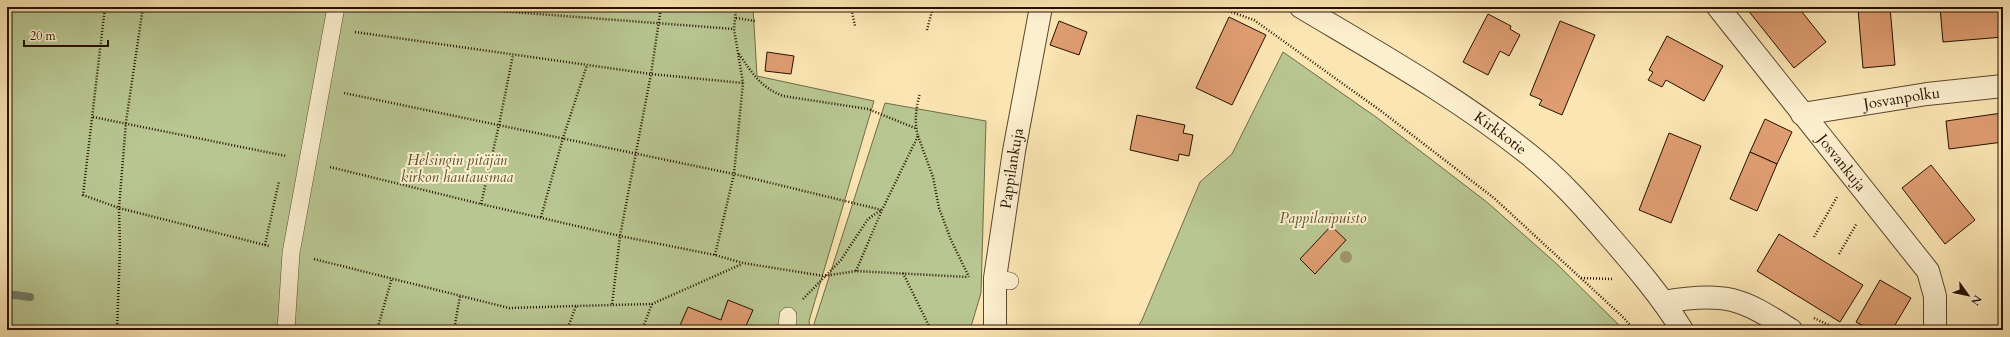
<svg xmlns="http://www.w3.org/2000/svg" width="2010" height="337" font-family="Cardo,serif">
  <style>
    .green { fill: #b8c691; stroke: #706b49 }
    .lines { fill: none; stroke-linecap: round; stroke-linejoin: round }
    .stream { stroke: #6f796b; stroke-width: 8 }
    .building { fill: #de9d71; stroke: #271001 }
    .service-casing { stroke: #5c462e; stroke-width: 18 }
    .minor-casing { stroke: #5c462e; stroke-width: 24 }
    .tertiary-casing { stroke: #5c462e; stroke-width: 24 }
    .path { stroke: #271001; stroke-width: 2.5; stroke-dasharray: 1 2; stroke-linecap: butt }
    .service { stroke: #fcefce; stroke-width: 17 }
    .minor { stroke: #fcefce; stroke-width: 22 }
    .tertiary { stroke: #fcefce; stroke-width: 22 }
    .tree { fill: #a2946d }
    .labels { text-anchor: middle; dominant-baseline: central; stroke-width: 4; stroke-linejoin: round; paint-order: stroke }
    .street-label { font-size: 15px; fill: #271001; stroke: #fcefce }
    .park-label { font-size: 15px; font-style: italic; fill: #5a5033; stroke: #fcefce }
  </style>
  <rect width="100%" height="100%" fill="#fbe6b3"/>
  <filter id="stains"><feTurbulence type="fractalNoise" baseFrequency=".005" numOctaves="4"/><feColorMatrix values="0 0 0 0 .2 0 0 0 0 .09 0 0 0 0 .02 0 0 0 .5 -.17"/></filter>
  <radialGradient id="worn" r=".72"><stop offset=".6" stop-color="#630" stop-opacity="0"/><stop offset="1" stop-color="#630" stop-opacity=".3"/></radialGradient>
  <!-- green -->
  <g class="green">
    <path d="M7,7H753L757,76L874,101L809,321L810,330H7Z"/>
    <path d="M1283,52L1376,117L1488,203L1558,265L1624,330H1136L1142,320L1200,182L1232,154Z"/>
    <path d="M885,103L986,121L981,293L970,330H815L814,324Z"/>
  </g>
  <g class="lines">
    <!-- stream -->
    <path class="stream" d="M7,294L30,297"/>
  </g>
  <!-- building -->
  <g class="building">
    <path d="M1750,7H1798L1826,42L1794,68L1747,9Z"/>
    <path d="M1890,7L1895,65L1863,68L1858,9Z"/>
    <path d="M1940,7H2003V37L1943,42Z"/>
    <path d="M1488,14L1511,26L1510,29L1520,35L1509,56L1500,51L1488,75L1463,62Z"/>
    <path d="M1229,17L1266,35L1232,105L1196,88Z"/>
    <path d="M1059,21L1087,32L1079,55L1050,45Z"/>
    <path d="M1560,21L1595,35L1562,115L1539,105L1542,100L1530,95Z"/>
    <path d="M1667,36L1723,66L1704,101L1666,80L1662,87L1648,80L1653,72L1649,70Z"/>
    <path d="M767,52L794,56L791,74L765,71Z"/>
    <path d="M2002,113L2003,142L1949,149L1946,121Z"/>
    <path d="M1137,115L1185,125L1183,133L1193,135L1189,156L1179,154L1178,161L1130,150Z"/>
    <path d="M1765,119L1792,132L1777,164L1750,152Z"/>
    <path d="M1669,133L1701,146L1671,223L1639,210Z"/>
    <path d="M1750,152L1777,164L1757,211L1730,199Z"/>
    <path d="M1931,165L1975,220L1945,244L1902,188Z"/>
    <path d="M1331,226L1346,240L1315,274L1300,259Z"/>
    <path d="M1779,234L1863,285L1840,322L1757,271Z"/>
    <path d="M1880,280L1911,298L1892,330H1871L1856,322Z"/>
    <path d="M728,300L753,310L745,328L750,330H678L688,307L721,320Z"/>
  </g>
  <g class="lines">
    <defs>
      <g id="service">
        <path d="M995,278L1010,281"/>
        <path d="M286,330L291,253L336,7"/>
        <path d="M787,330L788,316"/>
      </g>
      <g id="minor">
        <path id="s1" d="M1718,7L1928,271L1935,296V330"/>
        <path id="s2" d="M1802,114L1927,94L2003,86"/>
        <path d="M1664,302C1686,298 1710,295 1732,300C1753,305 1773,319 1791,330"/>
        <path id="s3" d="M995,330V278L1014,151L1041,7"/>
      </g>
      <g id="tertiary">
        <path id="s4" d="M1301,7C1378,53 1457,97 1527,153C1558,177 1584,207 1610,237C1636,267 1661,296 1682,330"/>
      </g>
    </defs>
    <!-- service casing -->
    <use href="#service" class="service-casing"/>
    <!-- minor casing -->
    <use href="#minor" class="minor-casing"/>
    <!-- tertiary casing -->
    <use href="#tertiary" class="tertiary-casing"/>
    <!-- path -->
    <g class="path">
      <path d="M105,7L83,195L119,208L269,246"/>
      <path d="M447,7L734,29"/>
      <path d="M661,7L651,74L620,236L612,305L652,304L742,264"/>
      <path d="M851,7L855,26"/>
      <path d="M1205,7L1223,9L1254,20L1381,111L1494,198L1624,318L1634,330"/>
      <path d="M736,18L755,21"/>
      <path d="M927,30L933,7"/>
      <path d="M355,32L651,74L743,83"/>
      <path d="M739,54C753,74 760,87 783,96L868,109L915,128"/>
      <path d="M344,93L734,174L882,210"/>
      <path d="M93,117L286,156"/>
      <path d="M918,136L933,177L939,208L951,240L969,277"/>
      <path d="M330,167L481,204L620,236L715,255L743,263L824,276L856,271L968,277"/>
      <path d="M481,204L499,125L513,55"/>
      <path d="M541,217L563,138L587,65"/>
      <path d="M1814,237L1837,197"/>
      <path d="M265,245L279,181"/>
      <path d="M1839,254L1857,223"/>
      <path d="M715,255L734,174L743,83L734,29L736,7"/>
      <path d="M314,259L509,308L576,306"/>
      <path d="M856,271L882,210L918,136C914,123 916,106 920,94"/>
      <path d="M903,273L931,330"/>
      <path d="M1581,278L1612,279"/>
      <path d="M803,299L841,260L868,219L881,210"/>
      <path d="M1814,318L1839,330"/>
      <path d="M117,330L120,248L119,208L126,122L143,7"/>
      <path d="M377,330L392,278"/>
      <path d="M454,330L460,296"/>
      <path d="M567,330L576,306L612,305"/>
      <path d="M642,330L652,304"/>
    </g>
    <!-- service -->
    <use href="#service" class="service"/>
    <!-- minor -->
    <use href="#minor" class="minor"/>
    <!-- tertiary -->
    <use href="#tertiary" class="tertiary"/>
  </g>
  <!-- trees -->
  <g class="tree">
    <circle cx="1332" cy="219" r="6"/>
    <circle cx="1346" cy="257" r="6"/>
  </g>
  <g class="labels">
    <!-- street labels -->
    <g class="street-label">
      <text stroke="none"><textPath href="#s2" startOffset="101">Josvanpolku</textPath></text>
      <text stroke="none"><textPath href="#s4" startOffset="236">Kirkkotie</textPath></text>
      <text stroke="none"><textPath href="#s1" startOffset="199">Josvankuja</textPath></text>
      <text stroke="none"><textPath href="#s3" startOffset="163">Pappilankuja</textPath></text>
    </g>
    <!-- park labels -->
    <g class="park-label">
      <text x="457" y="160">Helsingin pitäjän<tspan x="457" dy="17">kirkon hautausmaa</tspan></text>
      <text x="1323" y="218">Pappilanpuisto</text>
    </g>
  </g>
  <!-- margin -->
  <rect width="2010" height="337" fill="none" stroke="#fbe6b3" stroke-width="24"/>
  <rect x="8" y="8" width="1994" height="321" fill="none" stroke="#271001" stroke-width="2"/>
  <rect x="12" y="12" width="1986" height="313" fill="none" stroke="#271001"/>
  <!-- north arrow -->
  <g transform="translate(1968 295) rotate(123)" stroke="#fcefce" stroke-width="3" paint-order="stroke">
  <path d="M0-3L7 15L0 10L-7 15Z" fill="#271001"/>
  <text y="-6" font-size="11" font-weight="bold" text-anchor="middle" fill="#271001">N</text>
  </g>
  <!-- scale -->
  <path d="M24 40v6h84v-6" fill="none" stroke="#271001" stroke-width="2"/>
  <text x="30" y="40" font-size="12" fill="#271001" stroke="#fcefce" stroke-width="3" paint-order="stroke">20 m</text>
  <rect width="100%" height="100%" filter="url(#stains)"/>
  <rect width="100%" height="100%" fill="url(#worn)"/>
</svg>
